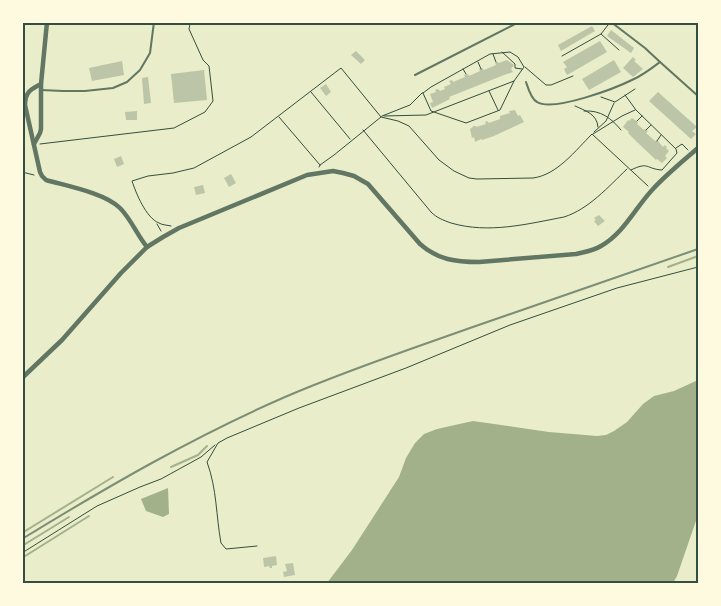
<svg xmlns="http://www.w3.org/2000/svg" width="721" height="606" font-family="'DM Sans',sans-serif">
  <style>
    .water { fill: #a3b18a }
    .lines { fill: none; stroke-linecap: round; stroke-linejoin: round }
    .stream { stroke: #a3b18a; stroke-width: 2 }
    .building { fill: #bcc5a7 }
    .path { stroke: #344e41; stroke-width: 1 }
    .service { stroke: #617663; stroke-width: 2 }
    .minor { stroke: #617663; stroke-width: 4.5 }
    .rail { stroke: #7c8e77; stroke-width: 2 }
    .neatline { fill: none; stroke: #344e41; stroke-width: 2 }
  </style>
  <rect width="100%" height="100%" fill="#e9edc9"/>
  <!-- water -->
  <g class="water">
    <path d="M698,380V515L677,576L673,583H327L352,550L399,477L406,458L415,443L424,434L437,429L473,421L549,432L597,436L606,435L614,431L627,422L643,404L654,396L674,391Z"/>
    <path d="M168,488L169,514L163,517L146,511L141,499Z"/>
  </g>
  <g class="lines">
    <!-- stream -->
    <g class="stream">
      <path d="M668,267L698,256"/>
      <path d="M171,467L198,455L207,446"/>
      <path d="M22,533L113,477"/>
      <path d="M22,546L69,517"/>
      <path d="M22,558L89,516"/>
    </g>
  </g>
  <!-- building -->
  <g class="building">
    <path d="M592,26L595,31L561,51L558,45Z"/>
    <path d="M611,30L634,48L631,53L607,36Z"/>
    <path d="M600,41L607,52L567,75L564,69L567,67L563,62Z"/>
    <path d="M356,51L365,60L361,64L351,55Z"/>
    <path d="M633,57L636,60L634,61L643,69L633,77L623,68Z"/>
    <path d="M507,60L514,65L511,69L513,72L504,75L449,97L450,99L432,108L430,103L433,102L430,94L436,92L435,90L438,89L440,91L445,89L444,87L451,84L449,81L452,80L453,82L465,77L464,75L468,74L469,76L480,71L479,69L482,68L484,70L496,65L495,63L498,62L499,63Z"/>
    <path d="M614,60L621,72L589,90L582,79Z"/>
    <path d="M122,61L124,75L92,81L89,68Z"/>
    <path d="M204,70L207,100L174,103L171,74Z"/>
    <path d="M148,77L151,103L144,104L142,78Z"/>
    <path d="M326,84L331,92L326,96L320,88Z"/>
    <path d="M658,92L697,127L692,131L696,134L691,139L649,101Z"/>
    <path d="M515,110L518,116L520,115L524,122L494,136L482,140L481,139L475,142L474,137L472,138L470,129L473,127V126H476V127L486,124L485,122L487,121L489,123L500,119V116L510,113L509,111Z"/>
    <path d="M137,111V120H126L125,112Z"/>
    <path d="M632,118L638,122L637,124L644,130L645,129L646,130L648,131L646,133L655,141L657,140L663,147L665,145L667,147L666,148L669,151L665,156L667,158L662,163L657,159L656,160L637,142L628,133L629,132L623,127L628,120L629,121Z"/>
    <path d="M121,156L124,164L117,167L114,159Z"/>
    <path d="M231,174L236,183L229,187L224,178Z"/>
    <path d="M203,185L205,193L196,195L194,187Z"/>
    <path d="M599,215L605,221L598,226L594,221L596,220L594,218Z"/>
    <path d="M276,556L277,565L272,566V568H270L269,566L264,567L263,558Z"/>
    <path d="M293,563L295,575L284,577L283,572L287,571L285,564Z"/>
  </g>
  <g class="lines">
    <!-- path -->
    <g class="path">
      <path d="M608,25L601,34L619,50"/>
      <path d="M502,52L515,64V68L522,69"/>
      <path d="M493,54L496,62"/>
      <path d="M562,56L601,34"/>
      <path d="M478,62L481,69"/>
      <path d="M525,67L546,85H551L573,76"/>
      <path d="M463,69L466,74"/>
      <path d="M489,91L498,110"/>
      <path d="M311,92L350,139"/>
      <path d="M625,95L636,110L676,149L677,153L662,170C646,169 649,161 631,170"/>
      <path d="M601,97L615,102L635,89"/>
      <path d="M575,106C586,111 597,114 598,127"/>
      <path d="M584,111C601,110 611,118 621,130"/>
      <path d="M382,116L410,105L422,93H423L431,87L490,54L510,52L518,57L524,67L514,81L500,110L466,123L431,111L423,93"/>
      <path d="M384,116L426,115L514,81"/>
      <path d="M279,117L320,165"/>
      <path d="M637,121L642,116"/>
      <path d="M363,130L431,212C437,218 443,220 451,223C489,234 527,224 564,217C589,209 608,187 627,169"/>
      <path d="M646,130L651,125"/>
      <path d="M594,132L606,121L614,103"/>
      <path d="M593,134L622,116L635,110"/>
      <path d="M657,141L661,135"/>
      <path d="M40,144L174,128L205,112L213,101L209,66L203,60L189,29L190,24L193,22"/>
      <path d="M676,148L682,144L688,150"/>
      <path d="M319,167L320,165L334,155L381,117"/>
      <path d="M22,172L34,175"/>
      <path d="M157,224L161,231"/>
      <path d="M171,226C167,225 162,225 159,223C146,218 136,193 132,181L148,176L173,173L194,168L251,137L341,68L381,117L398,121L409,126L439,160L454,171L469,178L477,179L533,178C557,175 576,150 592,134L648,186"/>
      <path d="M257,546L226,549L221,543C216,516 217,489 207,462L218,443L227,438L299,408L406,368L510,325L617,288L698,267"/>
      <path d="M22,553L97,506L140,487L161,479L201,457L215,445"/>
    </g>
    <!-- service -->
    <g class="service">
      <path d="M611,22L645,48L660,62L698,96"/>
      <path d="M415,75L519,22"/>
      <path d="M526,82C528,88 531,99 537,102C554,112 616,88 634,79C643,75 652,68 660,62"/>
      <path d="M41,90L63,91H85L113,88L127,82L140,70L150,53L154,22"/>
    </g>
    <!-- minor -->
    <g class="minor">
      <path d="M47,22L41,84C31,89 25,92 25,105L40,172L42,176L46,180C67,186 105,193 120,208C131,219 137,235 147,247"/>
      <path d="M34,144L40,133L41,129V84"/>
      <path d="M22,378L62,340L121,273L147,247L163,237L179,228L307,175L333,171L343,173L354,176L368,184L420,244C438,260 456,262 479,262L576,254C584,252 593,251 601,246C624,233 635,208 653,189C667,174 683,161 698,148"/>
    </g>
    <!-- rail -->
    <path class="rail" d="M22,539C107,487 193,437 285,397C345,371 408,350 470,328C546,302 622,275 698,249"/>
  </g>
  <!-- border -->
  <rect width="721" height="606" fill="none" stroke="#fefae0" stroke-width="48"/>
  <rect x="24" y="24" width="673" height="558" class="neatline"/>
</svg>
